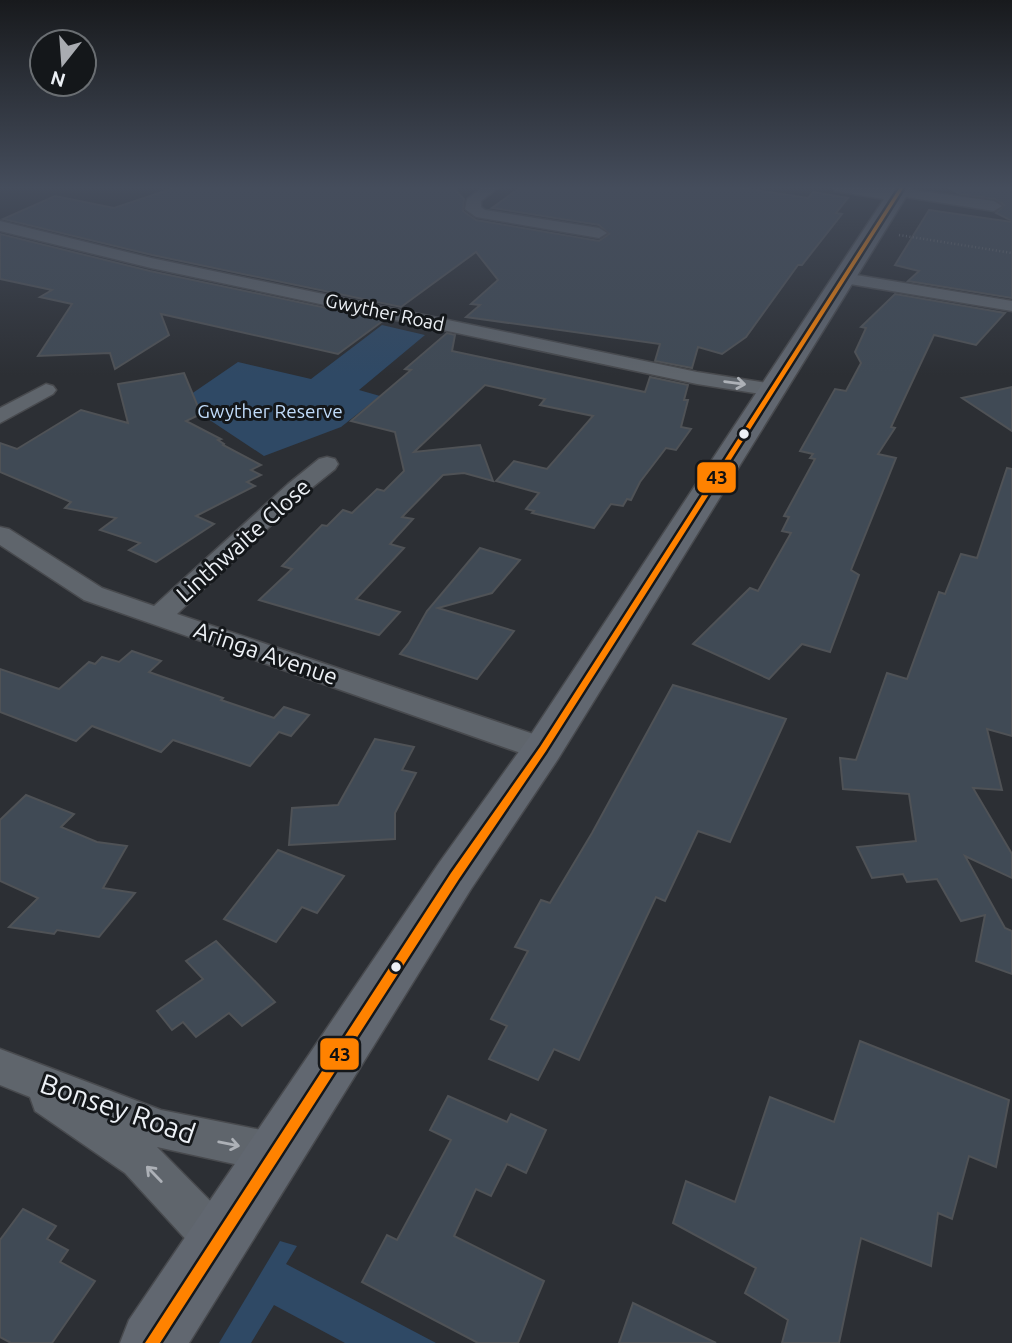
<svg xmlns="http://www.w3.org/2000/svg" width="1012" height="1343" font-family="Ubuntu,sans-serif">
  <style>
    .green { fill: #2f4965 }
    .building { fill: #404a55; stroke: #4f5256; stroke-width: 2 }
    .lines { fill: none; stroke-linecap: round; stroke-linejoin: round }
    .street-casing { stroke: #484a4e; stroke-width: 3 }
    .secondary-casing { stroke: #484a4e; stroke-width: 3 }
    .path { stroke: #676b71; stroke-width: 2.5; stroke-dasharray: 1 2.5; stroke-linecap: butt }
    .street { fill: #5f656c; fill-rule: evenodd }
    .secondary { fill: #616770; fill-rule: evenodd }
    .bus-1-casing { stroke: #14171a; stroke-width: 5 }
    .bus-1 { fill: #ff8200; fill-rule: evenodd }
    .oneway { stroke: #adb1b7 }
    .bus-dot { fill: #ecf0f5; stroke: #14171a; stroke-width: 2.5 }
    .labels { text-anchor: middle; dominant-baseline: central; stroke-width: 6; stroke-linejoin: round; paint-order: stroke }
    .far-street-label { font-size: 19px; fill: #ecf0f5; stroke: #14171a }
    .far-park-label { font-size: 19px; fill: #c1dcfa; stroke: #14171a }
    .street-label { font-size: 23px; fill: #ecf0f5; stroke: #14171a }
    .near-street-label { font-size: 28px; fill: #ecf0f5; stroke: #14171a }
    .line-badge { stroke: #14171a; stroke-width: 2.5 }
    .pale-badge-label { font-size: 19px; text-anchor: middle; font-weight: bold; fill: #111 }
  </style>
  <rect width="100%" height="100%" fill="#2c2f34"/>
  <!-- green -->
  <g class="green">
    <path d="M382,325L425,335L359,390L380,396L341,427L264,456L181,401L238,362L311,379Z"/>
    <path d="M280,1241L297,1246L286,1264L436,1343H345L274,1305L251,1343H219Z"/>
  </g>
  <!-- building -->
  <g class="building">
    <path d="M177,187H452L464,199L463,211L476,220L599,241L609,234L599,225L492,208L521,187H736L808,198L813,192L848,198L836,213L842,214L802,265H798L746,337L722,354L698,347L692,368L655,361L660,344L466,317L480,305L471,304L498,280L476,252L401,307L152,255L3,219L55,196L114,208Z"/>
    <path d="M947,187H1012V221L996,213L1004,205L995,199L960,194Z"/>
    <path d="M929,210L1012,222V298L908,281L919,271L895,265Z"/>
    <path d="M0,234L150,271L384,320L338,354L161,314L169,335L115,369L110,353L38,356L72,304L40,297L52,290L0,279Z"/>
    <path d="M895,294L1005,313L976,345L934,335L891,427L895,428L878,454L896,458L851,570L859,575L830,652L802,644L769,679L693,644L750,588L758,591L791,533L782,531L789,517L784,516L815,459L810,458L813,454L800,451L835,389L846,391L861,363L855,352L866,328L861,327Z"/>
    <path d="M447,333L455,335L452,351L645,392L650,377L688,385L684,400H688L681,427L691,429L676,450L666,448L640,482L631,500L627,499L623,506L611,504L594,528L532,513L534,511L526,509L539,493L496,481L514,461L547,469L593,416L540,405L545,399L485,385L414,452L480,445L493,481L464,473L443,475L402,517L413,519L390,544L404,548L356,599L400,612L379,635L259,600L292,569L282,566L322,525L327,526L343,510L352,513L377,489L384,491L404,471L395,432L351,421L411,370L405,369Z"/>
    <path d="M184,373L201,414L186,421L221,439L218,440L224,444L223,445L261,465L251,470L261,475L247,482L255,486L196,516L214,524L156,562L129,550L140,543L100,530L116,518L65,508L71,502L0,472V443L17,449L81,410L128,423L118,384Z"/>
    <path d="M1012,387V431L962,398Z"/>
    <path d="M1007,468L1012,469V736L987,729L1002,790L973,788L1012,854V878L965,856L1005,928L1012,931V974L976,961L985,915L961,921L937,879L907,882L903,874L872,878L857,847L916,841L909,794L843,789L840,758L856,760L887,673L907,679L939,592L945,594L961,554L977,558Z"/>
    <path d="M480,548L520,560L492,593L438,608L514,631L477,679L400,654L409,643L427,611Z"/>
    <path d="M132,651L161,661L149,672L223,698L221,700L274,718L284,707L309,715L291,736L279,732L250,766L173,740L161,752L92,726L76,741L0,712V669L59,689L89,662L95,664L102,657L119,662Z"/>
    <path d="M673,685L786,719L730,842L698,831L665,901L656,897L579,1060L554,1049L538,1080L489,1059L507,1026L491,1019L528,951L515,947L541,900L550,903L592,833Z"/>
    <path d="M375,739L414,747L402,770L416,773L395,813V839L289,845L292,808L338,805Z"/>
    <path d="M26,795L74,814L61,827L97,842L127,846L103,888L135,893L99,937L57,930L54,934L9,927L38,898L0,881V820Z"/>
    <path d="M278,850L344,876L317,913L302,907L276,942L224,919Z"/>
    <path d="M216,941L275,1002L242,1026L229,1013L196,1037L183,1022L172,1030L157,1011L203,979L186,961Z"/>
    <path d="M860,1041L1009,1100L996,1167L969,1156L952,1219L938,1213L931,1266L861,1238L839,1343H782L788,1320L745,1293L756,1268L673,1223L686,1181L735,1202L770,1097L834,1122Z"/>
    <path d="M448,1096L507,1122L511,1114L546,1130L526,1173L507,1164L491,1196L476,1189L454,1236L544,1281L518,1343H478L362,1282L387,1235L397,1240L451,1140L430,1130Z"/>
    <path d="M23,1209L56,1226L47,1239L68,1250L60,1262L95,1281L52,1343H11L0,1337V1240Z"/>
    <path d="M633,1303L716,1343H619Z"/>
  </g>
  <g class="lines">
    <defs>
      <g id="street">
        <path d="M483,187H499L481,201V207L485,210L599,228L607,233L599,238L476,217L465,209L467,199Z"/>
        <path d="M898,188L994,201L1002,206L994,211L893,195L891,192Z"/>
        <path d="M0,221L151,258L697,372L773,384L780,386L783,390L780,394L773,396L697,384L151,268L0,231Z"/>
        <path d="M844,273L1012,301V311L838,282L835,278Z"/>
        <path d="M46,384L53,386L56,390L53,394L0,423V408Z"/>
        <path d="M327,457L335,459L338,464L335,469L304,494L177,614L554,741L558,749L554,757L543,760L532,757L84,600L0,545V527L9,529L102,588L154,606L288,484L319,459Z"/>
        <path d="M0,1049L161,1110L276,1133L291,1139L297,1153L291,1167L276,1173L157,1147L234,1225L240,1241L234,1257L218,1263L202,1257L125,1173L35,1111L30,1097L0,1085Z"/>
      </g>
      <path id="secondary" d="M832,187H912L558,759L471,889L189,1343H120L129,1320L439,863L528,739L884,199L835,191Z"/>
    </defs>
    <!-- street casing -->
    <use href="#street" class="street-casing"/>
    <!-- secondary casing -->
    <use href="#secondary" class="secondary-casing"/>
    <!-- path -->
    <path class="path" d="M899,235L1012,253"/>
    <!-- street -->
    <use href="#street" class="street"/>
    <!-- secondary -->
    <use href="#secondary" class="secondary"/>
    <defs>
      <path id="bus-1" d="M900,187H904L546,751L459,879L160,1343H145L451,873L540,747Z"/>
    </defs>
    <!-- bus-1 casing -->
    <use href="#bus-1" class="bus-1-casing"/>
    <!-- bus-1 -->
    <use href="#bus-1" class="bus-1"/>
  </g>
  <!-- one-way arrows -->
  <defs><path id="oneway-shaft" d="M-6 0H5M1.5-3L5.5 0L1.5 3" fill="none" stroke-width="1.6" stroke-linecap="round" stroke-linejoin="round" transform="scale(1.75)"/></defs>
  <g class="oneway">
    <use href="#oneway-shaft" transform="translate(735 383) rotate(8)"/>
    <use href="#oneway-shaft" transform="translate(229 1144) rotate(11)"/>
    <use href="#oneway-shaft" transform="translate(154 1174) rotate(-134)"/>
  </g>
  <!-- sky -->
  <linearGradient id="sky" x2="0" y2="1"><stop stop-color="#181a1d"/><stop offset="0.5" stop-color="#454d5c"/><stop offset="1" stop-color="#454d5c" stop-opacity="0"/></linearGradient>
  <rect width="1012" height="375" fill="url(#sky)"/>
  <!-- markers -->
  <g class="bus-dot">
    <circle cx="744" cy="434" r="6"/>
    <circle cx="396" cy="967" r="6"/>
  </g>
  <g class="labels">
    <!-- far-street labels -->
    <g class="far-street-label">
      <text transform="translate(385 312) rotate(12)">Gwyther Road</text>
    </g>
    <!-- far-park labels -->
    <g class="far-park-label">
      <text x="270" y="411">Gwyther Reserve</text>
    </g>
    <!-- street labels -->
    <g class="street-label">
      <text transform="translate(243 540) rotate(-42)">Linthwaite Close</text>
      <text transform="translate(266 653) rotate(19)">Aringa Avenue</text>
    </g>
    <!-- near-street labels -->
    <g class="near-street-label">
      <text transform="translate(118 1108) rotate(19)">Bonsey Road</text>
    </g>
  </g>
  <g class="line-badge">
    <rect x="696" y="461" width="41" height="33" rx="7" fill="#ff8200"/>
    <rect x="319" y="1037" width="41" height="34" rx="7" fill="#ff8200"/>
  </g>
  <g class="pale-badge-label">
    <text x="717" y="484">43</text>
    <text x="340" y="1061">43</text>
  </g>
  <!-- north arrow -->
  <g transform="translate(63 63) rotate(197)"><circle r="33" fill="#14171a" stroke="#6a6e72" stroke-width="2"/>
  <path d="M0-5L12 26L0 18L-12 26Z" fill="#a9acb1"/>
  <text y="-10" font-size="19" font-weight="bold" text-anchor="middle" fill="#ecf0f5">N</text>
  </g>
</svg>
